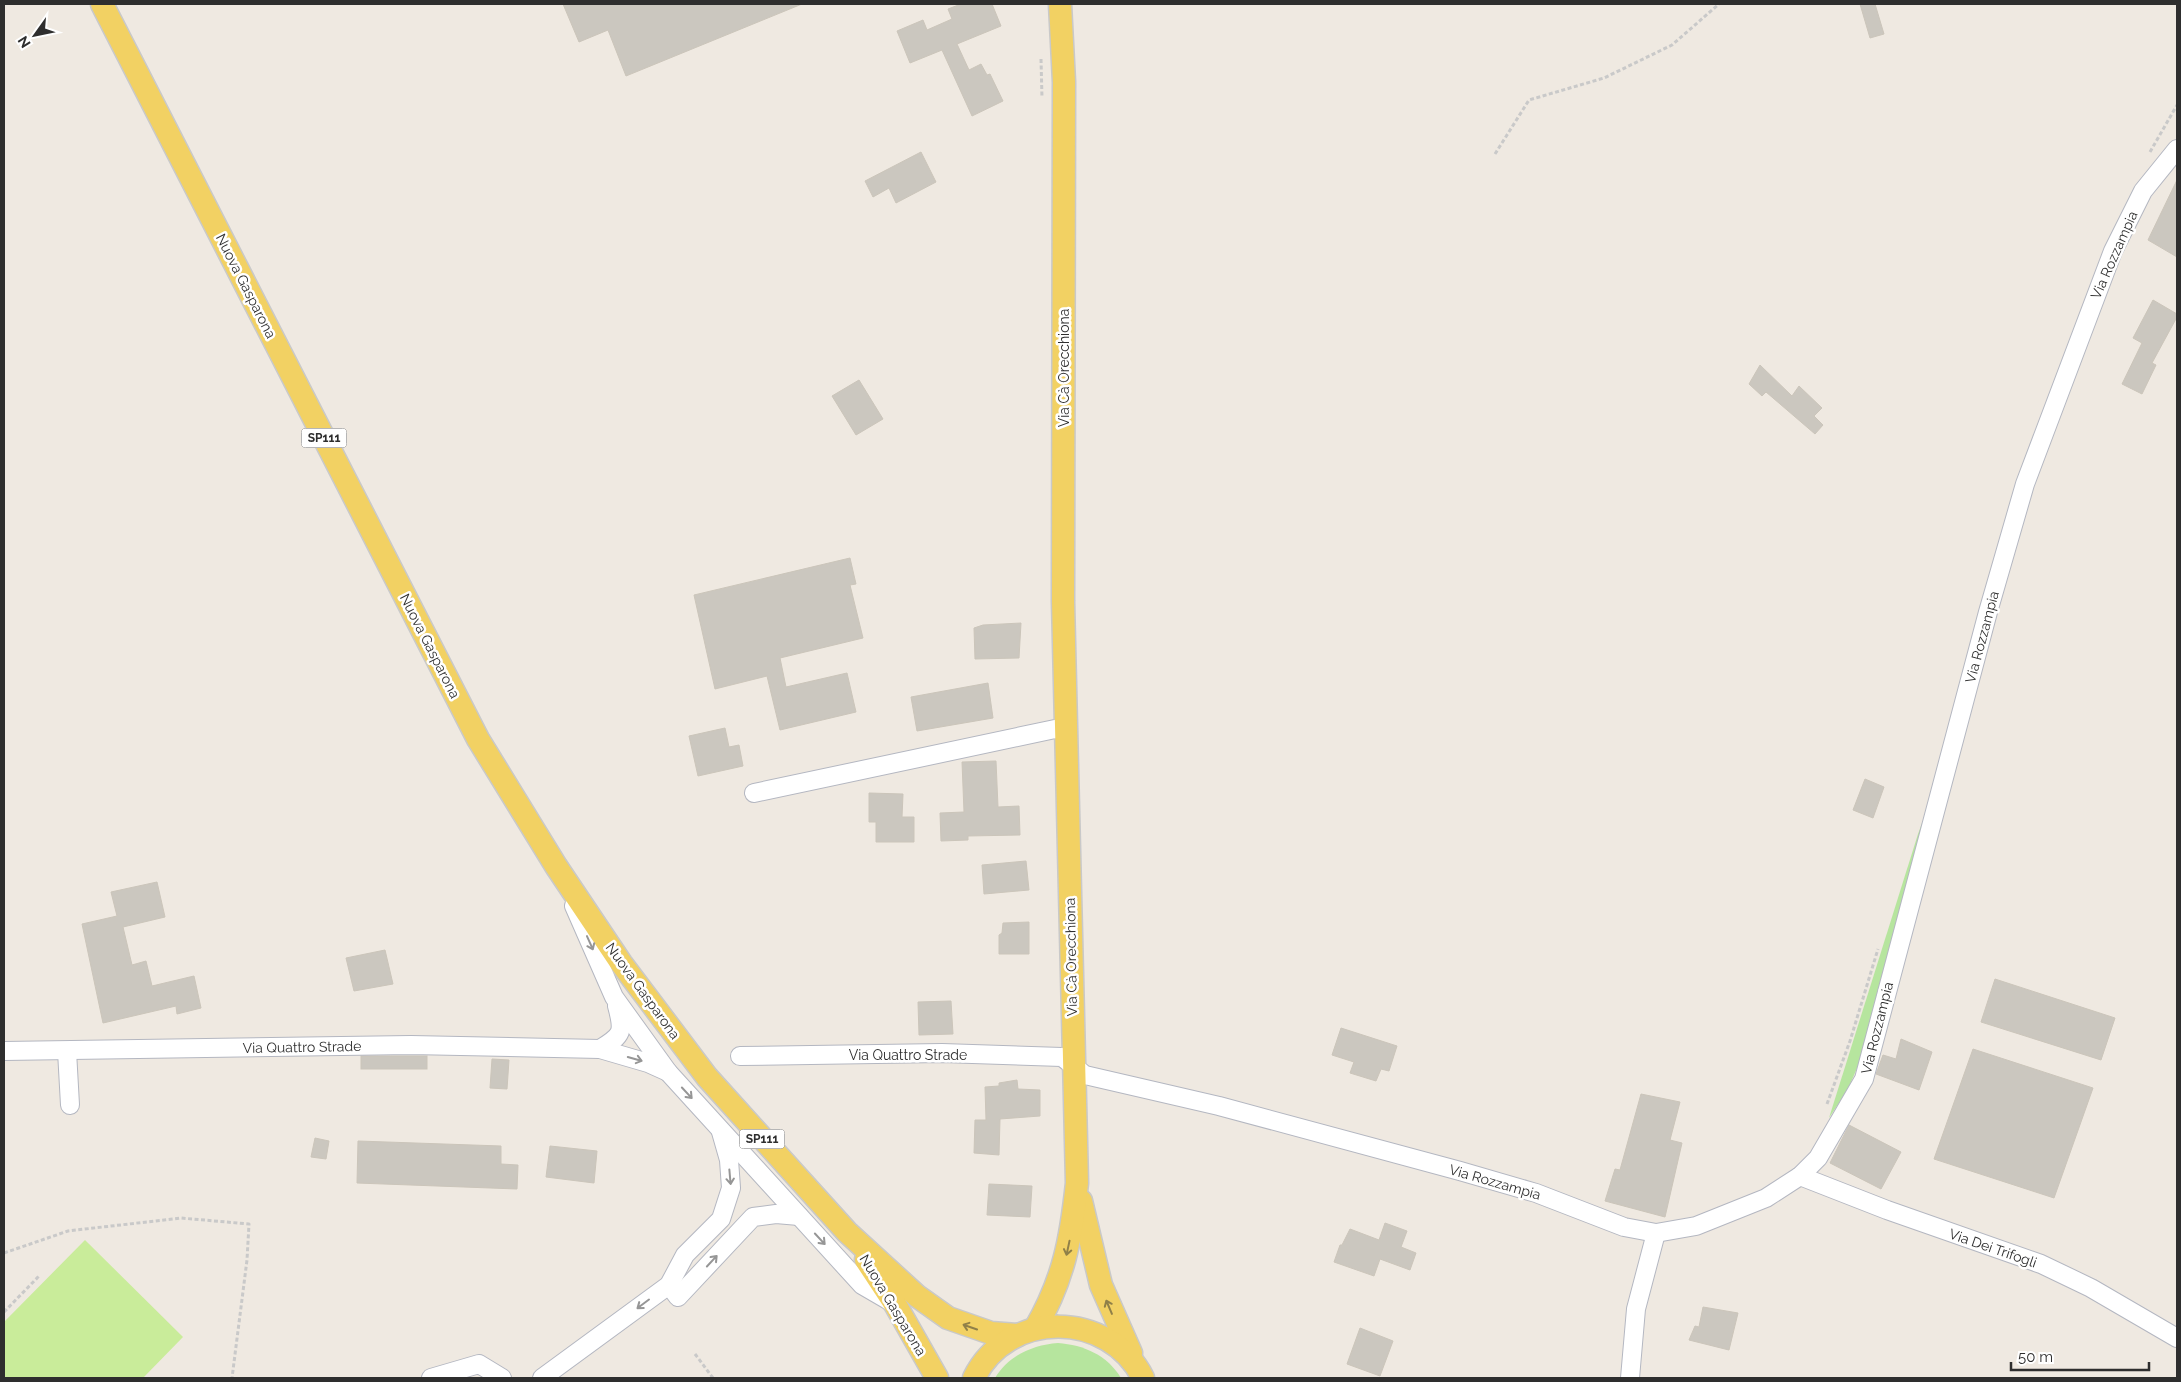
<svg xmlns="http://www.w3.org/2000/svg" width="2181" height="1382" font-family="Raleway,sans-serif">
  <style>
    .green { fill: #b6e59e }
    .pitch { fill: #c9ec9a }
    .building { fill: #cbc7bf; stroke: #cbc5ba }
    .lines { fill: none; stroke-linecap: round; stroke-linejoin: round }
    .minor-casing { stroke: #b4b7c1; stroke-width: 20 }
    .major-casing { stroke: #c9c9c9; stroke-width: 25 }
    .path { stroke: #c9c9c9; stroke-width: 3; stroke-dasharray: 4 2.5; stroke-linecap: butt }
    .minor { stroke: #fff; stroke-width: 18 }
    .major { stroke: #f2d163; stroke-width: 22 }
    .oneway { stroke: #969696 }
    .oneway2 { stroke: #908048 }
    .labels { text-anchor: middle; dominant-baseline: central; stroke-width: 5; stroke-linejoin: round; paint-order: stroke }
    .shield { fill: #fff; stroke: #6d6d6d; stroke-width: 1 }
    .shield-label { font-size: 12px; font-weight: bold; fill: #2e2e2e }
    .street-label { font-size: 14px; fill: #2e2e2e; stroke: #fff }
  </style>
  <rect width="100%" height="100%" fill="#efe9e1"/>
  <!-- green -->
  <g class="green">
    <path d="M1938,780L1864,1052L1848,1089L1829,1118L1918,834Z"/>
    <path d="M1058,1343C1084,1345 1107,1355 1121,1378H995C1009,1355 1033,1345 1058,1343Z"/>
  </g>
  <!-- pitch -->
  <path class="pitch" d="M85,1240L183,1337L143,1378H4V1322Z"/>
  <!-- building -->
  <g class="building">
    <path d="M563,4H802L626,76L608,30L579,42Z"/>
    <path d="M961,4H992L1001,26L957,44L969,70L981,64L987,75L990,74L1003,101L972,116L942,50L910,63L897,31L923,20L927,30L952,19L948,9Z"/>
    <path d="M1860,4H1875L1884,34L1870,38Z"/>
    <path d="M921,152L936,182L896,203L889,188L873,197L865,181Z"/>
    <path d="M2177,180V257L2148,240Z"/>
    <path d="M2153,300L2177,314V317L2152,363L2156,365L2142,394L2122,384L2142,343L2133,338Z"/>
    <path d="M1760,365L1792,396L1799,386L1822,408L1814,416L1823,425L1815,434L1766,392L1762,396L1749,384Z"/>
    <path d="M859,380L883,419L856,435L832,396Z"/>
    <path d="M850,558L856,584L850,585L863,638L780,658L786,687L847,673L856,712L780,730L767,676L715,689L694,595Z"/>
    <path d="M1021,623L1019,658L975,659L974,628L983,625Z"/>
    <path d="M988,683L993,718L917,731L911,697Z"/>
    <path d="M725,728L729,747L739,745L743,766L698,776L689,736Z"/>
    <path d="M996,761L998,807L1019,806L1020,835L968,836V840L941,841L940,813L964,812L962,762Z"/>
    <path d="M1865,779L1884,787L1873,818L1853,810Z"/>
    <path d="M869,793L903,794L902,817H914V842H876V822H869Z"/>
    <path d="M1026,861L1029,890L984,894L982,865Z"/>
    <path d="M157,882L165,917L123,927L132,965L146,961L152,986L194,976L201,1008L177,1014L176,1006L103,1023L82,924L117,916L111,892Z"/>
    <path d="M1029,922V954H999V935L1002,933L1003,923Z"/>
    <path d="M385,950L393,984L354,991L346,958Z"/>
    <path d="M1995,979L2115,1018L2101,1060L1981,1022Z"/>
    <path d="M951,1001L953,1034L919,1035L918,1002Z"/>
    <path d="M1341,1028L1397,1046L1389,1071L1381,1069L1376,1081L1350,1073L1354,1062L1332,1055Z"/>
    <path d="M1901,1039L1932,1052L1919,1090L1876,1074L1883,1055L1896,1059Z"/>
    <path d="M1973,1049L2093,1088L2054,1198L1934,1159Z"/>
    <rect x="361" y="1056" width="66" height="13"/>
    <path d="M492,1059L509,1060L507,1089L490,1088Z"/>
    <path d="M1017,1080L1018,1089L1040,1090V1116L1000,1119L999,1155L974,1153L975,1120H986L985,1087L999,1086V1083Z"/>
    <path d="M1641,1094L1680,1102L1670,1140L1682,1143L1665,1217L1605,1201L1615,1169L1620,1170Z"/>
    <path d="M1849,1125L1901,1152L1881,1189L1830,1163Z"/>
    <path d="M315,1138L329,1141L326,1159L311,1157Z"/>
    <path d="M358,1141L501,1146V1164L518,1165L517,1189L357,1183Z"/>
    <path d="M550,1146L597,1151L594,1183L546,1177Z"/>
    <path d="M989,1184L1032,1186L1030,1217L987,1215Z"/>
    <path d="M1385,1223L1407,1231L1401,1247L1416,1253L1410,1270L1380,1259L1374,1276L1334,1262L1340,1245H1342L1350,1229L1379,1240Z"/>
    <path d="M1703,1307L1738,1313L1729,1350L1689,1340L1695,1326L1699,1327Z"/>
    <path d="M1360,1328L1393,1341L1380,1376L1347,1364Z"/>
  </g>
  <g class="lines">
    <defs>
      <g id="minor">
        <path d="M754,793L1055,729L1066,731"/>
        <path d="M574,906L614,997L668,1072L862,1285L893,1303"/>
        <path d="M600,1049C623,1035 624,1032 617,1006"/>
        <path d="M4,1051L411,1045L600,1049L648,1063L668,1072"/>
        <path d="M67,1051L70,1105"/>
        <path d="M740,1056L942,1053L1062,1057L1085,1075L1219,1106L1460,1171L1536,1193L1624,1227L1656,1233L1696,1226L1766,1198L1800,1176L1818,1158L1864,1079L1988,612L2025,484L2113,251L2143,191L2177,149"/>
        <path d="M1800,1176L1887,1210L2041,1264L2091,1288L2177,1338"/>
        <path d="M669,1285L678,1297L753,1217L776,1214L799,1216"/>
        <path d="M431,1378L479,1364L502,1378"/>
        <path d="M542,1378L669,1285L685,1255L721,1219L731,1188L729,1160L721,1132"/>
        <path d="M1630,1378L1636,1309L1656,1233"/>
      </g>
      <g id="major">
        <path d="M102,4L478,739L556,866L621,963L707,1077L847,1232L917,1296L948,1318L991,1333L1018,1335"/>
        <path d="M1081,1201L1101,1285L1131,1353"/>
        <path d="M866,1260L895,1304L937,1378"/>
        <path d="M1035,1329C1064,1279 1071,1239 1077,1183L1063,601L1064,82L1060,4"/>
        <path d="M974,1378C1008,1309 1109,1310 1143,1378"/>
      </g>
    </defs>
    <!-- minor casing -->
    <use href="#minor" class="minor-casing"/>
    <!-- major casing -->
    <use href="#major" class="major-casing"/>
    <!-- path -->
    <g class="path">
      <path d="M1041,59L1042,98"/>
      <path d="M2150,152L2177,105"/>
      <path d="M1495,154L1529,100L1604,78L1672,45L1719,4"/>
      <path d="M1827,1104L1850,1041L1878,949"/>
      <path d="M4,1253L68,1231L181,1218L249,1224L247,1260L232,1378"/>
      <path d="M4,1312L40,1275"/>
      <path d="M695,1354L713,1378"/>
    </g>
    <!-- minor -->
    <use href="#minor" class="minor"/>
    <!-- major -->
    <use href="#major" class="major"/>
  </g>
  <!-- one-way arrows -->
  <defs><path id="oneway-shaft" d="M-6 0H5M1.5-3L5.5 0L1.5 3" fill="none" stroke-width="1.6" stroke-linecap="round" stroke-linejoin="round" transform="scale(1.25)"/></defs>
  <g class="oneway">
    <use href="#oneway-shaft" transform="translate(590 943) rotate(66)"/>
    <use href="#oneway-shaft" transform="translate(635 1059) rotate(16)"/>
    <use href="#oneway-shaft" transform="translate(687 1093) rotate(47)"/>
    <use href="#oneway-shaft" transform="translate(730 1177) rotate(85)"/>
    <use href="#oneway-shaft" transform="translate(820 1239) rotate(47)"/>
    <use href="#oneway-shaft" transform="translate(712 1261) rotate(-47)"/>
    <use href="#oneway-shaft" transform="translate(643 1304) rotate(143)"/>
  </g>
  <g class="oneway2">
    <use href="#oneway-shaft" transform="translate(1068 1248) rotate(102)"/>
    <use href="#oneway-shaft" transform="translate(1109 1307) rotate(-113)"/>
    <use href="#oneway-shaft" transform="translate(970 1327) rotate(-161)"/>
  </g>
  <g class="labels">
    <!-- shield labels -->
    <g class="shield">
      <rect x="301.5" y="428.5" width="45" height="19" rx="4"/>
      <rect x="739.5" y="1129.5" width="45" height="19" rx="4"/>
    </g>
    <g class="shield-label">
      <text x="324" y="438">SP111</text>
      <text x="762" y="1139">SP111</text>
    </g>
    <!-- street labels -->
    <g class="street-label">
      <text transform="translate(2114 255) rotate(-66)">Via Rozzampia</text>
      <text transform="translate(246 286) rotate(63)">Nuova Gasparona</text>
      <text transform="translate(1064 368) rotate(-90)">Via Cà Orecchiona</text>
      <text transform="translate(1982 637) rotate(-75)">Via Rozzampia</text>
      <text transform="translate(430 646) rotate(63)">Nuova Gasparona</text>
      <text transform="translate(1071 957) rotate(-91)">Via Cà Orecchiona</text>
      <text transform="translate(643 991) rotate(54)">Nuova Gasparona</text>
      <text transform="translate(1877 1028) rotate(-76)">Via Rozzampia</text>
      <text transform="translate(302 1047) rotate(-1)">Via Quattro Strade</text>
      <text x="908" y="1055">Via Quattro Strade</text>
      <text transform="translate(1495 1182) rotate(16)">Via Rozzampia</text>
      <text transform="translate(1993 1248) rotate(19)">Via Dei Trifogli</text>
      <text transform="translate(893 1305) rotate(59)">Nuova Gasparona</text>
    </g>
  </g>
  <!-- border -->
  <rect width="2181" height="1382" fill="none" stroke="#2e2e2e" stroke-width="10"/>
  <!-- north arrow -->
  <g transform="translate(35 35) rotate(237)" stroke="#ffffff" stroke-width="4" paint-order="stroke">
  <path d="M0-4L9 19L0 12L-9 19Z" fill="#2e2e2e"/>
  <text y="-8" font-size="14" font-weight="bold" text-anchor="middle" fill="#2e2e2e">N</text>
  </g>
  <!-- scale -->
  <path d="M2011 1362v8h138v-8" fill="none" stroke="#2e2e2e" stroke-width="2.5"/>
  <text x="2018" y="1362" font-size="15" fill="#2e2e2e" stroke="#ffffff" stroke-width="4" paint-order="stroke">50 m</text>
</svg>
